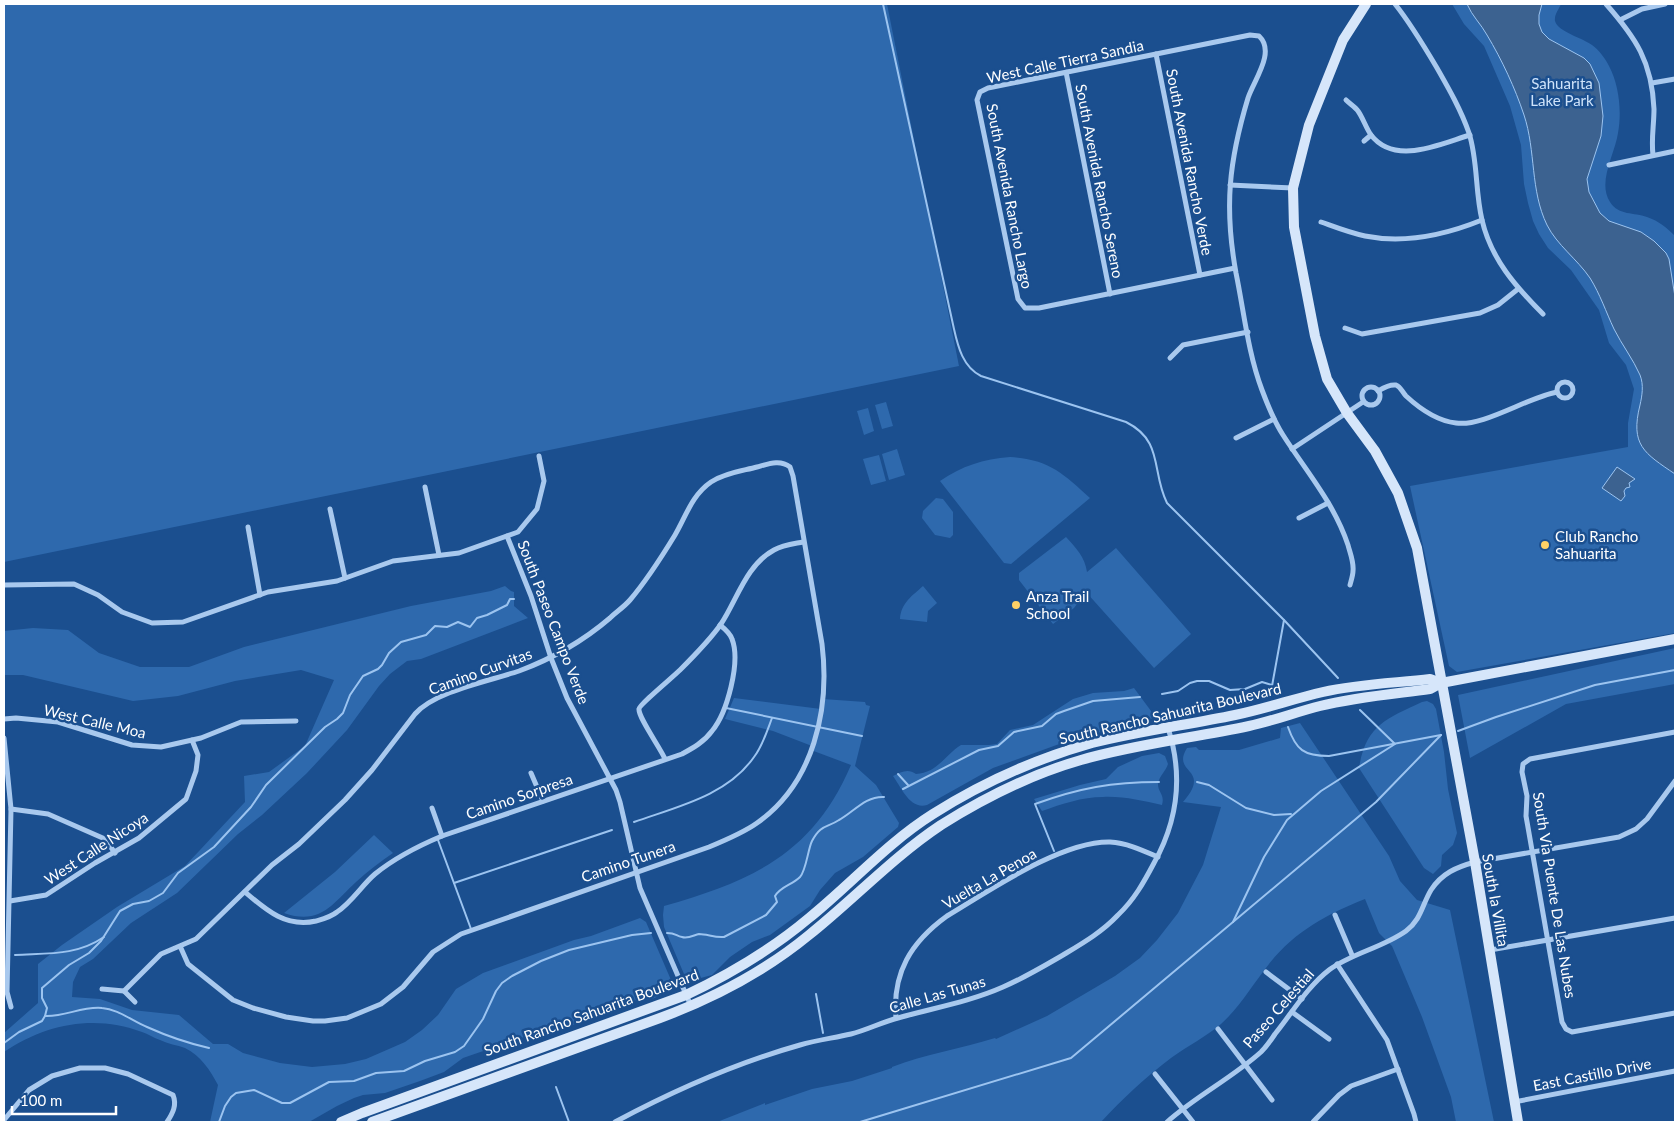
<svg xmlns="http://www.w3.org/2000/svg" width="1679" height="1126" font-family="Lato,sans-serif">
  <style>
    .green { fill: #2e69ad }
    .water { fill: #3c6290; stroke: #9cc4f0 }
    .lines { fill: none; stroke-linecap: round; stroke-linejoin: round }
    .stream { stroke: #9cc4f0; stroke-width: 2 }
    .street { stroke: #a9c9ee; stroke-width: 5 }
    .secondary { stroke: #d6e6fa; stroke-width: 10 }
    .poi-dot { fill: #ffd166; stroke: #1b4f8f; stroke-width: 2 }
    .labels { text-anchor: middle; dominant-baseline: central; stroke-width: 5; stroke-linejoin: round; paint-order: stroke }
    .street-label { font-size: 15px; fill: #fff; stroke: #1b4f8f }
    .park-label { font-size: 15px; fill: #cfe3fa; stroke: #1b4f8f }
    .poi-label { font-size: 15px; fill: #fff; stroke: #1b4f8f; text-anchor: start }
  </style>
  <rect width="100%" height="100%" fill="#1b4f8f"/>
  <!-- green -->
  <g class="green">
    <path d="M4,4H887L959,366L4,562Z"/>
    <path d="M1452,4H1561C1559,9 1554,15 1555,21C1558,32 1583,38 1592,45C1599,50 1605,58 1609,66C1619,85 1622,111 1618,133C1615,154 1597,182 1610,202C1619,216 1634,212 1647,217C1659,221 1667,228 1675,236V633L1457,672L1449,666L1410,486L1628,447V423L1634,389L1626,365L1609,343L1599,310L1571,270L1548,248L1539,234L1533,221L1528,203L1524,184L1521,145L1510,106L1484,46L1464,24Z"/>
    <path d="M886,402L893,426L882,429L875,405Z"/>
    <path d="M868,408L874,431L864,435L857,411Z"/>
    <path d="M897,449L905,475L889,480L882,454Z"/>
    <path d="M879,455L886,481L871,485L863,459Z"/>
    <path d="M1010,457C1048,459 1063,473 1090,498L1011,564L1004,563L940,481C962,466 983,459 1010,457Z"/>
    <path d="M936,498L943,499L953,512V535L950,538L935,535L922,518L923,511Z"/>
    <path d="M1066,537C1076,548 1085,557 1087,572L1116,548L1191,634L1154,668L1086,592L1074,608L1053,624L1019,580V573Z"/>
    <path d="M505,586L511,591L514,592V606L528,618L421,659L407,661L390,674L379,686L347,730L307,773L262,815L238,834L177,893L131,923L93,959L80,967L73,982L72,997L100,999L132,1010L179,1015L213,1044H228L243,1053L280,1063L312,1067L345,1064L366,1059L405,1042L422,1030L438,1015L456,989L483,973L574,940L591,936L640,918L646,922L671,980L669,989L666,993L652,999L624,1001L594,1011L569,1028L559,1031H541L463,1058L444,1072L420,1081L385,1093L363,1095L354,1098L337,1106L309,1122H210L218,1085C210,1070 201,1056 185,1048C177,1045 168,1044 160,1040C154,1038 148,1034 142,1032C95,1014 45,1024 4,1052V1033L38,1003V964L62,945L117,907L185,866L245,802L244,776L269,772L305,746L334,680L301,670L235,681L178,696L133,701L23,675H4V631L33,628L68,630L99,653L140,667H189L244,647L411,606L491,591Z"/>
    <path d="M923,586L937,603L928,611L927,622L900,619C901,603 912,596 923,586Z"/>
    <path d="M1675,648V684L1566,704L1470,758L1458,695Z"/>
    <path d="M1134,688L1154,715L1149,722L1109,730L1073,739L993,768L927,805C910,810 901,787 893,776C901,772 908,768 916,774C937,773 945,755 961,745H989L997,744L1010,730L1033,725L1073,699L1093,693L1124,691Z"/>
    <path d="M734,698L821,709L823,699L865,702L866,705L870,706L855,766L876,785L899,823L898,827L863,857L835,873L820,890L810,906L770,935L752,942L730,957L712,975L693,980L684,974L664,927L663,915L664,906C752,881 813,854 851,765L811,750L812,746L773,731L725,719Z"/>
    <path d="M1427,701L1433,704L1436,709L1444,752L1448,789L1457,833L1453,845L1442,855L1441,866L1433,874L1424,868L1359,768C1366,725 1386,719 1422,702Z"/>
    <path d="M1300,723L1389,856L1400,881L1417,900L1450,910L1494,1122H1456L1451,1097L1422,1017L1392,946L1379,933L1365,899C1327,914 1294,932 1269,964C1253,984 1240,1007 1221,1024C1206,1037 1187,1046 1171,1058C1146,1077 1122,1099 1101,1122H717L765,1103V1105L812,1089L852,1081L892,1068V1067C925,1054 961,1049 995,1038L996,1039L1047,1016L1115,976L1140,958L1157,940L1178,913L1203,865L1221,807L1183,802C1188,796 1194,789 1194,781C1194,769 1175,767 1187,748L1196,747L1199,750H1239L1280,738L1281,728Z"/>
    <path d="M1159,753L1165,756L1168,764C1166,771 1159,776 1158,784C1158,793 1165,794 1162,805C1143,801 1123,796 1103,797C1082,797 1062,804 1042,811L1034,799L1080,785L1106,779L1118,767L1142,756Z"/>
    <path d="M374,835L393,853C380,862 368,871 356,882C333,903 321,926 284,913L335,872Z"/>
  </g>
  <!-- water -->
  <g class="water">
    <path d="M1467,4H1542L1539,15V24L1542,32L1549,39L1584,58L1590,64L1599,83L1603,116L1601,136L1587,179L1589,192L1600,213L1609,221L1641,232L1654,241L1666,253L1669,259L1675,297V474C1644,453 1630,445 1640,405C1642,396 1644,385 1640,375C1633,359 1622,345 1614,329C1606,312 1600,294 1590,278C1577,259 1557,245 1547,225C1530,190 1536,151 1524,115C1515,88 1502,60 1487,35C1481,24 1472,16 1467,4Z"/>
    <path d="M1617,467L1635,479L1629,483L1630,487L1626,488L1624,491L1625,496L1621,501L1602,488Z"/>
  </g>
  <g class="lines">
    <!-- stream -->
    <g class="stream">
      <path d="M883,4L954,329C958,347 963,367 981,376L1126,422C1164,441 1151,471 1167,503L1284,620L1272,686L1273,695"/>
      <path d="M1284,620L1338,678"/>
      <path d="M1162,694L1178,691L1190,683L1197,681H1209L1230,690L1245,689L1262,682L1272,685"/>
      <path d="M726,708L862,736"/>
      <path d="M1288,727C1296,750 1304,756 1329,756L1441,735"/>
      <path d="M1458,731L1496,717L1595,685L1675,670"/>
      <path d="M898,774L908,785"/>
      <path d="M1197,782L1209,785L1246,808L1274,815L1291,814"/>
      <path d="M903,789L979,750L998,746L1014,732L1042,726L1056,714L1064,711L1093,701L1140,697"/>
      <path d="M634,822C676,807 727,796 754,757C763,745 767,731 772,718"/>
      <path d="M438,840L471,929"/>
      <path d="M1054,851L1035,804C1079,788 1112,782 1159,782"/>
      <path d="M454,883L612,830"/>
      <path d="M1233,922L1264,857L1287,820L1321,791L1395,744L1360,710"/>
      <path d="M667,933C676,933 676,936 682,937C688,939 694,935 699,934C707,934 715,938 724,937L766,915L777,902L775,896C781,886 792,885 800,877C806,871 808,849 812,841C821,824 827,828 839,820C854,812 865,796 884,797"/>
      <path d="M15,955C47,953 76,956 104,937"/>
      <path d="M816,994L823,1033"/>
      <path d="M45,1016C65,1017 82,1006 102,1008C118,1009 132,1021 147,1027C167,1036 187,1043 209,1048"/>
      <path d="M4,1043L19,1032L42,1021L45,1016L47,1008L42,998V988L69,965L89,953L101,941L120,911L133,904L149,901L163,893L178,873L214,847L251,807L266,785L325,727L337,719L343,713L350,695L363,676L378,669L382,665L389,653L401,642L426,635L435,626L447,627L458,622L470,627L477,618L487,615L507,605L510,599H514"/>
      <path d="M556,1087L569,1122"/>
      <path d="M219,1122L225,1106L231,1097L236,1093L254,1090L282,1103H290L329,1082L354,1081L376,1073L404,1071L425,1061L455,1052L464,1046L476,1029L483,1019L496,991L502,983L512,976L541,961L569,950L632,935L651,933"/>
      <path d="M860,1122L1071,1058L1376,802L1441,735"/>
    </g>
    <!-- street -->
    <g class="street">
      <path d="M1395,4C1411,24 1424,46 1437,68C1449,89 1461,110 1469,133C1478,161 1475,191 1482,220C1491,259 1516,287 1543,314"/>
      <path d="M1606,4C1636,38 1652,62 1654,109C1654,125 1651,140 1653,155"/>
      <path d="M1620,20L1642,9L1665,4"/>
      <path d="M1156,54L1200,275"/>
      <path d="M1066,72L1110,294"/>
      <path d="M1652,83L1675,79"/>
      <path d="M1346,100C1350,104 1355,107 1358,111C1363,118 1366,128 1371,135C1395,166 1440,144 1470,135"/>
      <path d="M1364,141L1371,135"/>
      <path d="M1609,165L1675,151"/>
      <path d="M1230,185L1293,188"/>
      <path d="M1321,222C1335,227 1350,233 1365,236C1405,244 1445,235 1482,220"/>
      <path d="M1235,268L1039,308H1025L1018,299L977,100L980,92L988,88L1250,35L1259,36C1276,52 1254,80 1248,98C1229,161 1224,207 1236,273C1244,312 1248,353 1262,390C1268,406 1274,421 1283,435C1306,471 1334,503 1348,545C1350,553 1354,562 1353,571C1353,575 1351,581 1350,585"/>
      <path d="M1345,328L1362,334L1480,313L1498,305L1518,289"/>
      <path d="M1170,358L1183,345L1248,332"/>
      <circle cx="1565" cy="390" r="8"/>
      <circle cx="1371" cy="396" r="9"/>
      <path d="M1378,391C1383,388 1389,384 1396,385C1401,387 1402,392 1406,396C1419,408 1438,421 1456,423C1483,427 1526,398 1557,392"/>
      <path d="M1236,438L1274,419"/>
      <path d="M1292,449L1363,402"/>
      <path d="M425,487L439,555"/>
      <path d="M330,509L345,578"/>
      <path d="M1299,518L1328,503"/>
      <path d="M248,527L260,595"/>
      <path d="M507,536L531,596L551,658L567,698L616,790L620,802L640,888L691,1006"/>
      <path d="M4,585L74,584L98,595L122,612L152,623L183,622L268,592L337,581L393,561L459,553L518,532L537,509L544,481L539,456"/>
      <path d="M4,719L16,718L58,722L132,745L161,747L201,738L241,722L296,721"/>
      <path d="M1675,732L1530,759L1523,764L1522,772L1527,796L1526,816L1562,1022L1566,1029L1572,1032L1675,1013"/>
      <path d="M4,738L11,809L7,992L11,1007"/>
      <path d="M665,759C661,749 638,717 639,709C639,705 674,676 680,670C694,656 710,640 721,624C737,600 746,565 774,550C783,545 793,544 803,542"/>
      <path d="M531,773L543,801"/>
      <path d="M432,808L442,836"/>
      <path d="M11,809L48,814L105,839L115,853"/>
      <path d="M245,892C266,910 286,928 316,921C323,919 331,917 337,912C352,902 362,885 375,874C396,857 418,846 442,836L682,754C693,748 704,742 712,731C727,713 741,662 732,639C730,633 725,629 720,625"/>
      <path d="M10,901L46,895L95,863L139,838L186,799L196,771L198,755L192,740"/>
      <path d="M1335,915L1352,955"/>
      <path d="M1490,950L1675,918"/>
      <path d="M1337,964L1387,1040L1414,1114L1416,1122"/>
      <path d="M1266,972L1302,999"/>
      <path d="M102,989L124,991L135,1002"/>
      <path d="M124,991L161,954L196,939L272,865L299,844L345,800L372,770L415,714C435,691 490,681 519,671C554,658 582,642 610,618C616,612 624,607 630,600C647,580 661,558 675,535C686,516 692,495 711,482C725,473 742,471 757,467C768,464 780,459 790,467L793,476L822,644C830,709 814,783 757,823C743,833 726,840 709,847L461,934L433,952L403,987L381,1004L347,1018L325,1021H313L286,1017L253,1008L233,1000L188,964L180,946"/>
      <path d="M1292,1012L1329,1039"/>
      <path d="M896,1018C892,973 911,942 947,916C989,891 1061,841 1110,842C1127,843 1142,850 1158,857"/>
      <path d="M1218,1029L1272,1100"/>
      <path d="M1155,1074L1193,1122"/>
      <path d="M1514,1102L1675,1071"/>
      <path d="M4,1120L29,1090L52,1076L80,1068H105L128,1074L173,1095C177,1105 173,1113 167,1122"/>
      <path d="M615,1122C673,1091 736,1063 800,1045C817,1040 834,1038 851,1034C867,1030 882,1022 898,1018C933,1008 969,1002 1003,987C1024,978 1044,966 1063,955C1083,943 1102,932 1118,915C1134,900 1144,882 1154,863C1178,820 1183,774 1168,728"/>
      <path d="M1167,1122C1196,1096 1232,1078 1261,1052C1266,1047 1271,1040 1275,1034C1292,1013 1307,987 1329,970C1352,953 1382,948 1406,931C1421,920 1422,905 1431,890C1442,873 1457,867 1475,862L1619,837L1636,829L1647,819L1675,781"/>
      <path d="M1313,1122L1339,1095L1351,1086L1398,1069"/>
    </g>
    <!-- secondary -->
    <g class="secondary">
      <path d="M1366,4L1343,40L1309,125L1293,188L1294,227L1315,336L1327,379L1347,413L1375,451L1398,493L1417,548L1475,862L1518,1122"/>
      <path d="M341,1122L362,1113L686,995C730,974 771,950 809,918C851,884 887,843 933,814C982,783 1035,759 1092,743C1139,731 1187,725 1235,715C1264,709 1293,699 1323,692C1358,684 1395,683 1430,679L1441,683"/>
      <path d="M372,1122L660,1018C714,998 764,972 809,935C854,899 893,857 941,825C984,798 1032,774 1081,760C1136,744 1193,738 1249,726C1273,721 1296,712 1320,706C1356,697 1393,694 1430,689L1441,683L1675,639"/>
    </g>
  </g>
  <!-- markers -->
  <g class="poi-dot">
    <circle cx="1545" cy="545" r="5"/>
    <circle cx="1016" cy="605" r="5"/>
  </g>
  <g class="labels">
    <!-- street labels -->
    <g class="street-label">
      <text transform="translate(1065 61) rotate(-12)">West Calle Tierra Sandia</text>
      <text transform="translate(1190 162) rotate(79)">South Avenida Rancho Verde</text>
      <text transform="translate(1100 181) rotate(79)">South Avenida Rancho Sereno</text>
      <text transform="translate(1010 196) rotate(79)">South Avenida Rancho Largo</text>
      <text transform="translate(554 622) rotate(69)">South Paseo Campo Verde</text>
      <text transform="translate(480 671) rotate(-20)">Camino Curvitas</text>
      <text transform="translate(1170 713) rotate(-13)">South Rancho Sahuarita Boulevard</text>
      <text transform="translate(95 721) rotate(13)">West Calle Moa</text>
      <text transform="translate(519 796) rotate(-19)">Camino Sorpresa</text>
      <text transform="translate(96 848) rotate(-33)">West Calle Nicoya</text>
      <text transform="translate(628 861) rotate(-19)">Camino Tunera</text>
      <text transform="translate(989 878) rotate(-30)">Vuelta La Penoa</text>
      <text transform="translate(1555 895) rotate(81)">South Via Puente De Las Nubes</text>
      <text transform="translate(1496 900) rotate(80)">South la Villita</text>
      <text transform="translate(937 994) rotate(-16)">Calle Las Tunas</text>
      <text transform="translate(1278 1008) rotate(-49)">Paseo Celestial</text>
      <text transform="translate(591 1012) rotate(-20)">South Rancho Sahuarita Boulevard</text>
      <text transform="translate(1592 1074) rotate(-11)">East Castillo Drive</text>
    </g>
    <!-- park labels -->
    <g class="park-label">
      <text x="1562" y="83">Sahuarita<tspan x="1562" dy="17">Lake Park</tspan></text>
    </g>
    <!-- poi labels -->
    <g class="poi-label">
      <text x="1555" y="536">Club Rancho<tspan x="1555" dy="17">Sahuarita</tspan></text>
      <text x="1026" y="596">Anza Trail<tspan x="1026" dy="17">School</tspan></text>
    </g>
  </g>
  <!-- border -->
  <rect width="1679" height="1126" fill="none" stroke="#ffffff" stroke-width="10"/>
  <!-- scale -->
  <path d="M12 1106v8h104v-8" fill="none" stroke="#ffffff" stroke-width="2.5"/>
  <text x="20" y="1106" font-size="15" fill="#ffffff" stroke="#1b4f8f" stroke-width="4" paint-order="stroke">100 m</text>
</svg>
